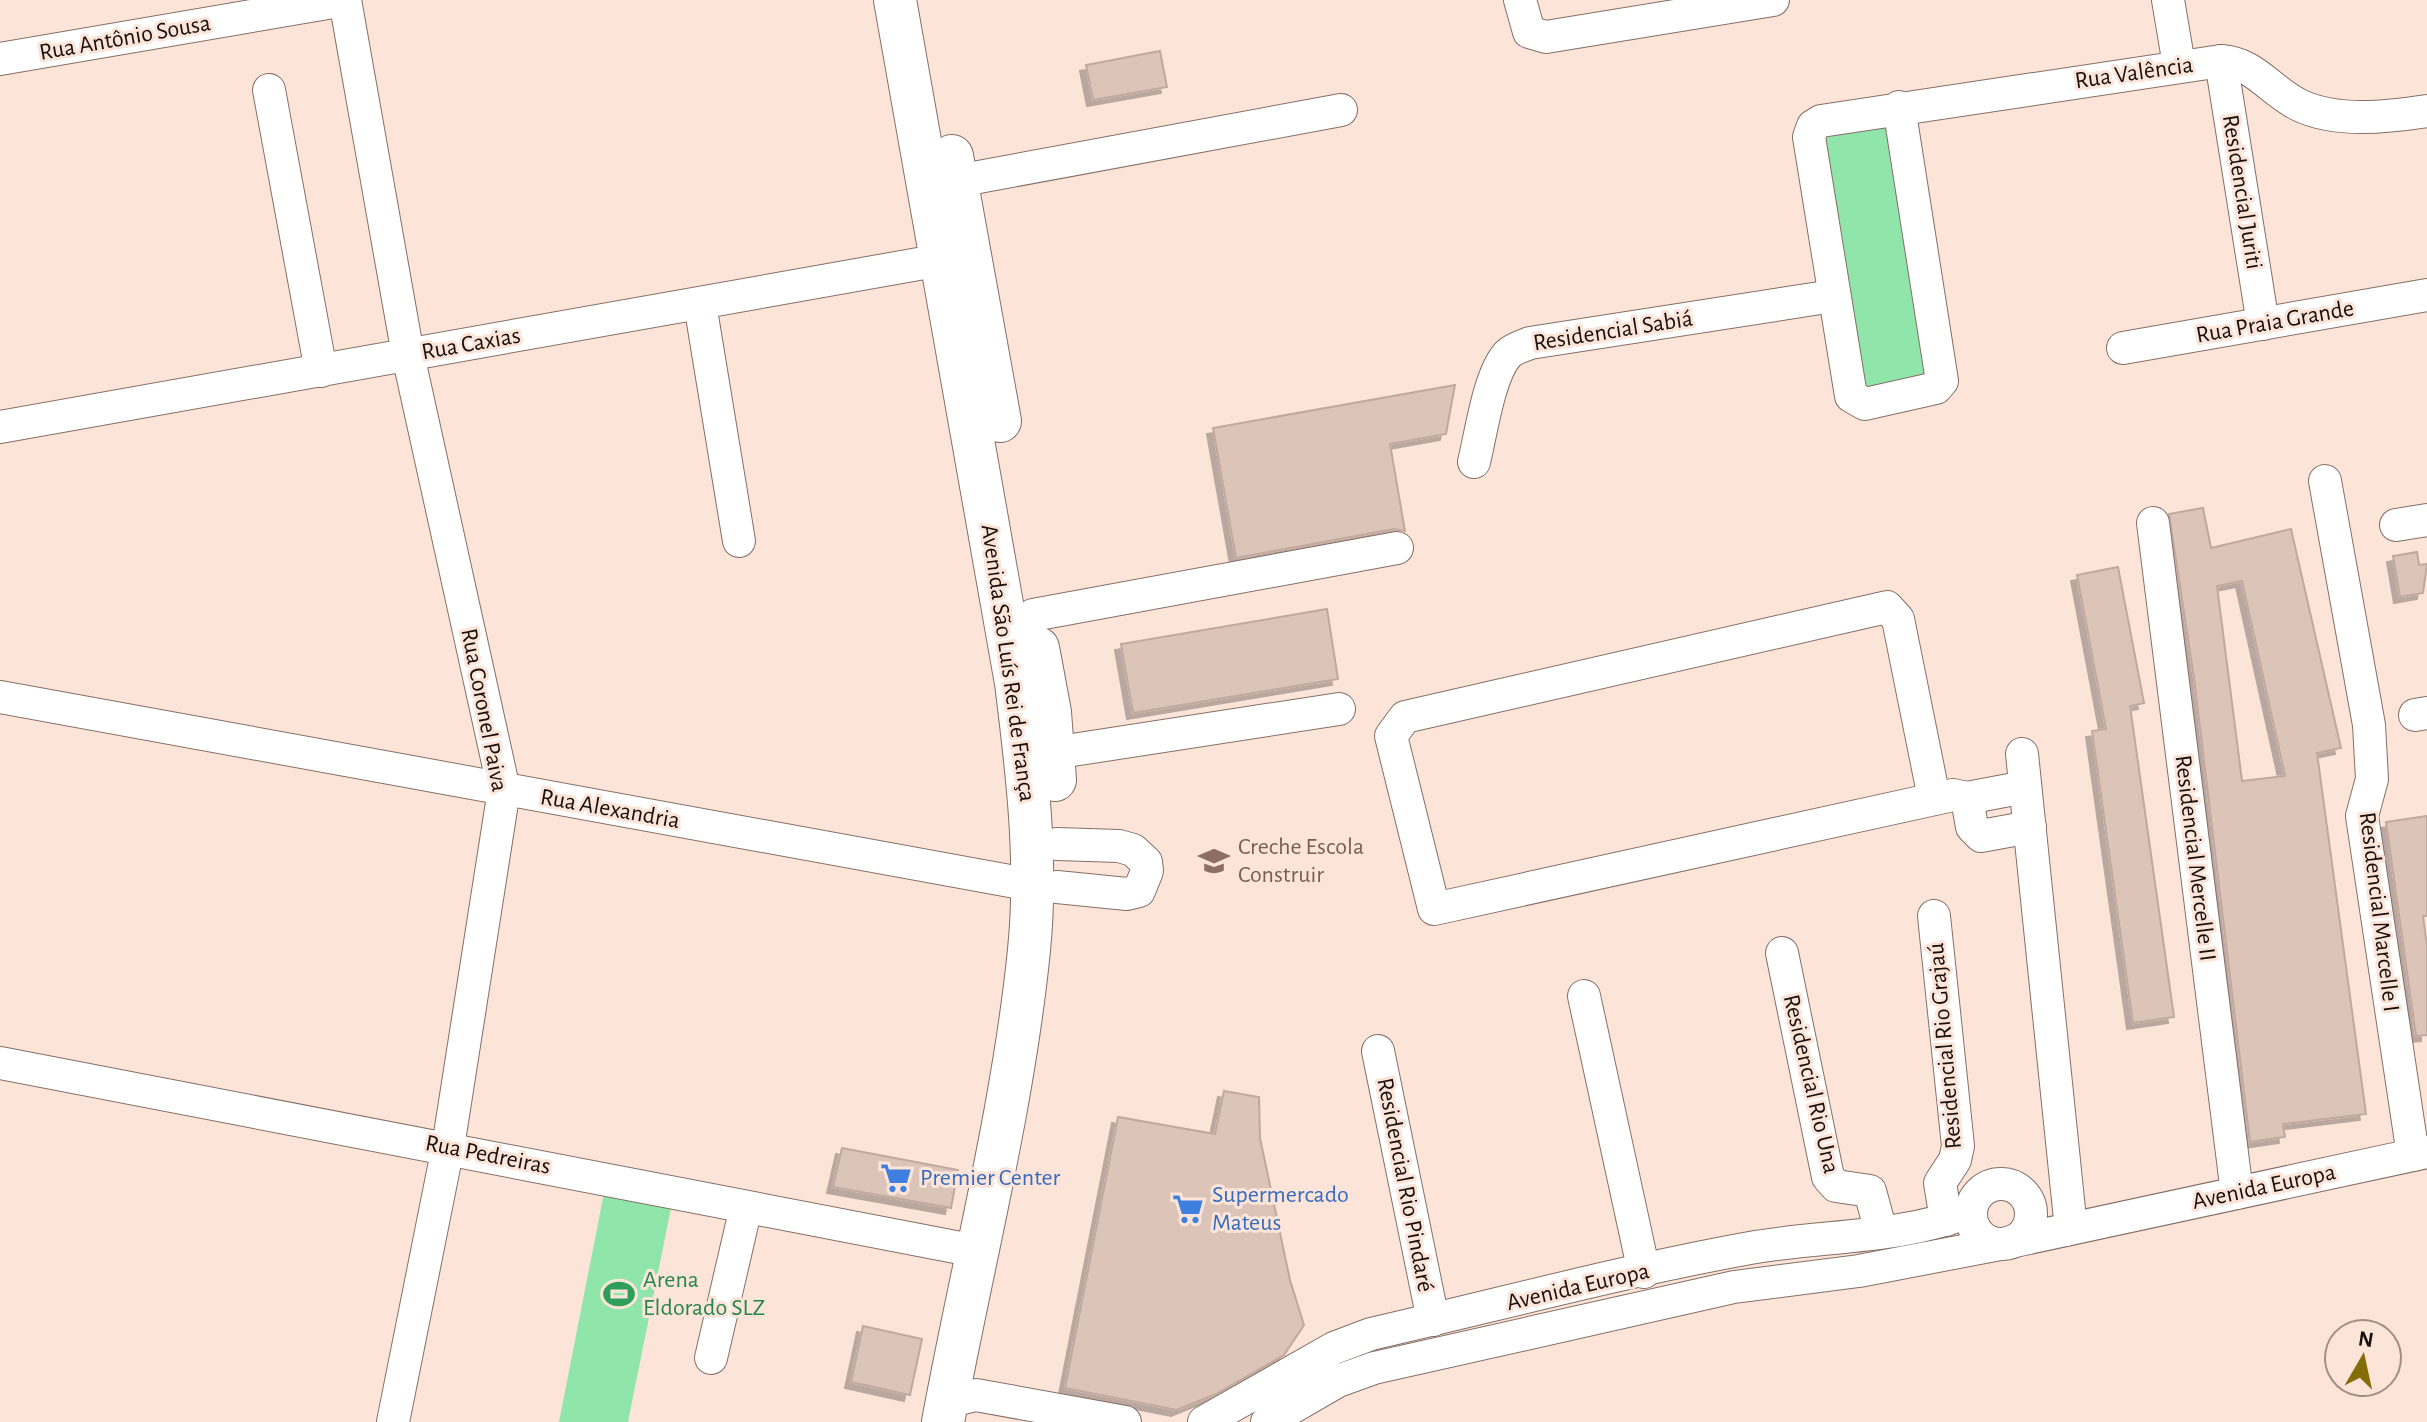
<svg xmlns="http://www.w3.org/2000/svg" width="2427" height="1422" font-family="'Alegreya Sans',sans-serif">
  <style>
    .green { fill: #90e5ab }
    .building { fill: #dcc4b9; stroke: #c1a99f; stroke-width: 2; fill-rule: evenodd; filter: url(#shadow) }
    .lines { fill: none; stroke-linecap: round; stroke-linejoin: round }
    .minor-casing { stroke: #856f65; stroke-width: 34 }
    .major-casing { stroke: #856f65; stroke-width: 44 }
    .minor { stroke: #fff; stroke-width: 32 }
    .major { stroke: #fff; stroke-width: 42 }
    .labels { text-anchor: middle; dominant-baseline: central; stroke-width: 6; stroke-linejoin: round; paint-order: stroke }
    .street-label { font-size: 24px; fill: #18100c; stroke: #fde4d9 }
    .education-label { font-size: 24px; fill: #785e54; stroke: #fde4d9; text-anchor: start }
    .shop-label { font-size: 24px; fill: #366cbe; stroke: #fde4d9; text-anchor: start }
    .leisure-label { font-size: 24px; fill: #27864d; stroke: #fde4d9; text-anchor: start }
  </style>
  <defs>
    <filter id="shadow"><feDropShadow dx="-6" dy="6" stdDeviation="0" flood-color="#0004"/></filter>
  </defs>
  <rect width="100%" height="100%" fill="#fde4d9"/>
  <!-- green -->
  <g class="green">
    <path d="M1890,121L1935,373L1863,389L1823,135Z"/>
    <path d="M604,1193L671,1208L628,1422H559Z"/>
  </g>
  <!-- building -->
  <g class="building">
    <path d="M1160,51L1167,87L1093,100L1086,65Z"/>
    <path d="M1455,385L1446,434L1390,444L1405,531L1394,529L1236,558L1213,428Z"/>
    <path d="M2203,508L2211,548L2291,529L2341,748L2317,753L2366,1114L2283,1124L2285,1137L2250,1142L2194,678L2169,514ZM2242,581L2285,776L2242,781L2217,586Z"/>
    <path d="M2417,552L2419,565L2427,564L2423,593L2400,597L2393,556Z"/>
    <path d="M2118,567L2144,703L2130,706L2174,1017L2133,1023L2092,731L2106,729L2077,575Z"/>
    <path d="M1327,609L1338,679L1133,713L1121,644Z"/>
    <path d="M2427,816V916H2423L2427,946V1035L2416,1036L2386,822Z"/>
    <path d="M1224,1091L1259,1097L1260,1138L1290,1280L1304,1325L1284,1355L1216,1394L1177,1410L1065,1388L1118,1117L1215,1134Z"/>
    <path d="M842,1148L958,1170L951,1208L833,1187Z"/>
    <path d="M863,1326L922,1339L910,1395L851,1382Z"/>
  </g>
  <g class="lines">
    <defs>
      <g id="minor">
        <path d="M1520,0L1529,32L1546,37L1773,0"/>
        <path d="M2168,0L2179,65"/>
        <path d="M0,59L345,0L408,355L504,790L448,1147L393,1422"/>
        <path d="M2221,61L2263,324"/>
        <path d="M269,90L321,371"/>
        <path d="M1899,107L1942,381L1936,388L1865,404L1851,396L1809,137L1813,126L1821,121L2221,61C2255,63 2270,91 2299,105C2336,123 2388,117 2427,111"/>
        <path d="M957,181L1341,110"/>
        <path d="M700,304L739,541"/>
        <path d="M2123,348L2427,295"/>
        <path d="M0,427L941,260"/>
        <path d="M1474,462C1481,434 1489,374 1508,354C1514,348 1523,346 1530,343L1833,296"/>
        <path d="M2325,481L2369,725L2372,779L2362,816L2413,1155"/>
        <path d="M2153,523L2237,1193"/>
        <path d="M2396,525L2427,520"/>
        <path d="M1033,615L1397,548"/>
        <path d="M0,697L1032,885"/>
        <path d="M2415,715L2427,713"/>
        <path d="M1053,753L1339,709"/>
        <path d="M2022,754L2070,1219L2066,1230"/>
        <path d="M1934,798L1898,619L1887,607L1405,717L1391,736L1434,909L1953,795L1967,798L1972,827L1981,836L2030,827"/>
        <path d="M1967,798L2025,787"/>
        <path d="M1057,844L1119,846L1133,850L1146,862L1147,871L1139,891L1127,894L1057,887"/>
        <path d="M1934,916L1958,1146L1955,1160L1940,1183L1946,1220"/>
        <path d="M1782,953L1828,1177L1836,1186L1870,1191L1881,1232"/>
        <path d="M1584,996L1644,1272"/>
        <path d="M1378,1051L1433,1320"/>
        <path d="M0,1063L976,1251"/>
        <circle cx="2001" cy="1214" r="30"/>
        <path d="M2010,1242L2427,1152"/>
        <path d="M711,1358L746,1207"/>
        <path d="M946,1402L976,1395L1125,1422"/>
        <path d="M1204,1422L1334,1348L1371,1334C1497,1305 1623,1271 1750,1248C1823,1235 1901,1239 1971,1211"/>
        <path d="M1267,1422L1338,1381L1374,1368L1734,1287L1859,1271L2000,1244"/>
      </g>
      <g id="major">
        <path d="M895,0L1016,683C1027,771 1038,861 1029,950C1013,1109 972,1265 943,1422"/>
        <path d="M952,156L1000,421"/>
        <path d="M1038,648L1050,712L1055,780"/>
      </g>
    </defs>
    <!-- minor casing -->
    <use href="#minor" class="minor-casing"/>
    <!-- major casing -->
    <use href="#major" class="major-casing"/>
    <!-- minor -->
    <use href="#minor" class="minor"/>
    <!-- major -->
    <use href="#major" class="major"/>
  </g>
  <!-- icons -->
  <defs>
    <symbol id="school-bare" viewBox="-9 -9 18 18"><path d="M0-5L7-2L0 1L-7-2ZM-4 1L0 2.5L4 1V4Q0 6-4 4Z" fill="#8d6e63" stroke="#fde4d9" stroke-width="2.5" paint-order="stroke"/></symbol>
    <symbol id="supermarket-bare" viewBox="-9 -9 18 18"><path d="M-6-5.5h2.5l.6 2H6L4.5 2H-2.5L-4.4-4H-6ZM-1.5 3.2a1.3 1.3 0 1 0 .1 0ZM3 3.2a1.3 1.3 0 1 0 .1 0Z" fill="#3f7fe0" stroke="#fde4d9" stroke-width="2.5" paint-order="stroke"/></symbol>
    <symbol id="stadium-bare" viewBox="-9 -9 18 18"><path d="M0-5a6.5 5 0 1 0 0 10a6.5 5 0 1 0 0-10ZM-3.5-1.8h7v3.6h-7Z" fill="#2e9e5b" stroke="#fde4d9" stroke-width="2.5" paint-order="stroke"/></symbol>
  </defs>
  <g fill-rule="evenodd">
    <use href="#school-bare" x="1192" y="839" width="44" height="44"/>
    <use href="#supermarket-bare" x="874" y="1156" width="44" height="44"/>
    <use href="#supermarket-bare" x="1166" y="1187" width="44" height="44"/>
    <use href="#stadium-bare" x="597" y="1272" width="44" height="44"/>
  </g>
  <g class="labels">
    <!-- street labels -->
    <g class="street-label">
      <text transform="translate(125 38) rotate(-10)">Rua Antônio Sousa</text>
      <text transform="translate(2134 73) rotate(-8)">Rua Valência</text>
      <text transform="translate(2242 192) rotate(81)">Residencial Juriti</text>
      <text transform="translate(2275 322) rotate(-10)">Rua Praia Grande</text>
      <text transform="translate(1613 331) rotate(-9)">Residencial Sabiá</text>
      <text transform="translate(471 344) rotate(-10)">Rua Caxias</text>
      <text transform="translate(1008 663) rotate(82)">Avenida São Luís Rei de França</text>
      <text transform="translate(484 710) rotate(79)">Rua Coronel Paiva</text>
      <text transform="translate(610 809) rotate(10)">Rua Alexandria</text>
      <text transform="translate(2195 858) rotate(83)">Residencial Mercelle II</text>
      <text transform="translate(2379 912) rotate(83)">Residencial Marcelle I</text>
      <text transform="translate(1945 1046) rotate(-95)">Residencial Rio Grajaú</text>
      <text transform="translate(1811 1084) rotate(77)">Residencial Rio Una</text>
      <text transform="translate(488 1155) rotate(11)">Rua Pedreiras</text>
      <text transform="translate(1405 1185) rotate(79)">Residencial Rio Pindaré</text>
      <text transform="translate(2264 1187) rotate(-12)">Avenida Europa</text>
      <text transform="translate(1578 1287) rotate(-13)">Avenida Europa</text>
    </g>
    <!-- education labels -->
    <g class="education-label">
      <text x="1238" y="847">Creche Escola<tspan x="1238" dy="28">Construir</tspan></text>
    </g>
    <!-- shop labels -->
    <g class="shop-label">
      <text x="920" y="1178">Premier Center</text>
      <text x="1212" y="1195">Supermercado<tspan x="1212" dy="28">Mateus</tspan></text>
    </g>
    <!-- leisure labels -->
    <g class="leisure-label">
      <text x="643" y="1280">Arena<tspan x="643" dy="28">Eldorado SLZ</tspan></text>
    </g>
  </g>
  <!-- north arrow -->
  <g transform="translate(2363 1358) rotate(9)"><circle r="38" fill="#fde4d9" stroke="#a18f87" stroke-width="2"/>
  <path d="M0-6L14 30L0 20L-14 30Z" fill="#846c09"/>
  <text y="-12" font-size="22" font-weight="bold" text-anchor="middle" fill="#18100c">N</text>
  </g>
</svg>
